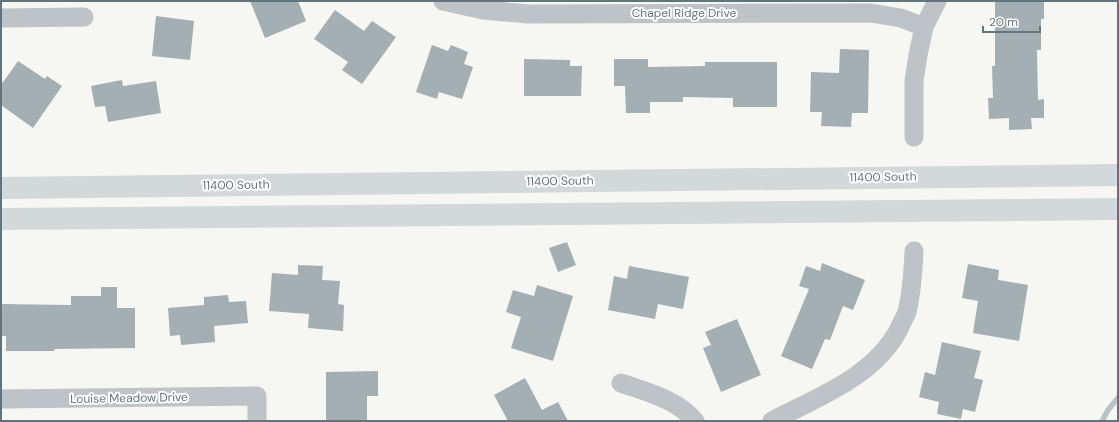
<svg xmlns="http://www.w3.org/2000/svg" width="1119" height="422" font-family="'DM Sans',sans-serif">
  <style>
    .lines { fill: none; stroke-linecap: round; stroke-linejoin: round }
    .stream { stroke: #b7c4c7; stroke-width: 5.5 }
    .building { fill: #a4afb3 }
    .minor { stroke: #bdc3c6; stroke-width: 19 }
    .primary { stroke: #d3d8db; stroke-width: 22 }
    .labels { text-anchor: middle; dominant-baseline: central; stroke-width: 4; stroke-linejoin: round; paint-order: stroke }
    .street-label { font-size: 12px; fill: #62757e; stroke: #fff }
  </style>
  <rect width="100%" height="100%" fill="#f6f6f3"/>
  <g class="lines">
    <!-- stream -->
    <path class="stream" d="M1102,421L1108,410L1118,398"/>
  </g>
  <!-- building -->
  <g class="building">
    <path d="M250,1H298L306,21L265,38Z"/>
    <path d="M995,1H1044V19H1041V50H1037L1038,100L1044,99V118H1031L1032,129L1009,130V118L989,119L988,98H993L992,66H995Z"/>
    <path d="M335,10L364,31L372,21L396,37L362,84L342,70L348,62L314,39Z"/>
    <path d="M156,16L194,21L190,60L152,56Z"/>
    <path d="M432,45L448,51L451,45L468,52L464,64L473,67L462,99L439,92L437,99L416,92Z"/>
    <path d="M840,49L869,50L868,113H852L851,127L821,126L822,112H810L811,72L839,73Z"/>
    <path d="M524,59L570,60V66H582L581,96H524Z"/>
    <path d="M614,59H648V67L705,66V62H777V107H733V98L683,97V102H650V113H626L625,86H614Z"/>
    <path d="M18,61L45,79L47,76L62,86L33,128L1,105V85Z"/>
    <path d="M122,80L123,86L156,81L161,113L108,122L105,106L95,107L91,86Z"/>
    <path d="M567,242L576,265L558,272L549,248Z"/>
    <path d="M822,263L865,280L853,310L843,306L830,340L825,339L812,369L781,356L809,289L799,286L806,266L820,271Z"/>
    <path d="M968,264L999,270L998,280L1028,285L1019,341L973,333L978,301L962,298Z"/>
    <path d="M298,265L323,266L322,280L340,281L338,304L344,305L343,331L308,328L309,314L269,311L272,273L298,275Z"/>
    <path d="M629,266L689,277L683,309L658,304L655,319L608,310L614,276L627,279Z"/>
    <path d="M537,285L573,296L553,361L511,348L521,317L506,312L513,290L534,296Z"/>
    <path d="M101,287H117V308H135V348L55,349L54,351H6V336H1V304L71,305V296H101Z"/>
    <path d="M228,295L229,302L246,301L248,323L214,326L215,342L181,345L180,335L170,336L168,308L204,305V297Z"/>
    <path d="M737,319L761,375L721,392L703,348L711,345L705,332Z"/>
    <path d="M942,342L981,351L974,378L983,380L975,412L963,409L961,419L937,414L939,402L919,397L925,372L935,375Z"/>
    <path d="M378,371V396H367V421H326V372Z"/>
    <path d="M525,378L542,410L558,402L568,421H508L494,395Z"/>
  </g>
  <g class="lines">
    <!-- minor -->
    <g class="minor">
      <path d="M443,1L483,10L528,14L871,13L901,18L924,27"/>
      <path d="M1,18L84,17"/>
      <path d="M914,137V81L918,55L924,27L937,1"/>
      <path d="M621,383C646,392 677,399 695,421"/>
      <path d="M1,399L257,396V421"/>
      <path d="M772,421C818,397 874,377 899,329C901,323 905,318 907,312C912,292 913,272 914,251"/>
    </g>
    <!-- primary -->
    <g class="primary">
      <path d="M1,188L1118,175"/>
      <path d="M1,219L1118,209"/>
    </g>
  </g>
  <g class="labels">
    <!-- street labels -->
    <g class="street-label">
      <text x="684" y="13">Chapel Ridge Drive</text>
      <text transform="translate(883 177) rotate(-1)">11400 South</text>
      <text transform="translate(560 181) rotate(-1)">11400 South</text>
      <text transform="translate(236 185) rotate(-1)">11400 South</text>
      <text transform="translate(129 398) rotate(-1)">Louise Meadow Drive</text>
    </g>
  </g>
  <!-- border -->
  <rect width="1119" height="422" fill="none" stroke="#62757e" stroke-width="4"/>
  <!-- scale -->
  <path d="M983 26v6h57v-6" fill="none" stroke="#62757e" stroke-width="2"/>
  <text x="989" y="26" font-size="12" fill="#62757e" stroke="#ffffff" stroke-width="3" paint-order="stroke">20 m</text>
</svg>
